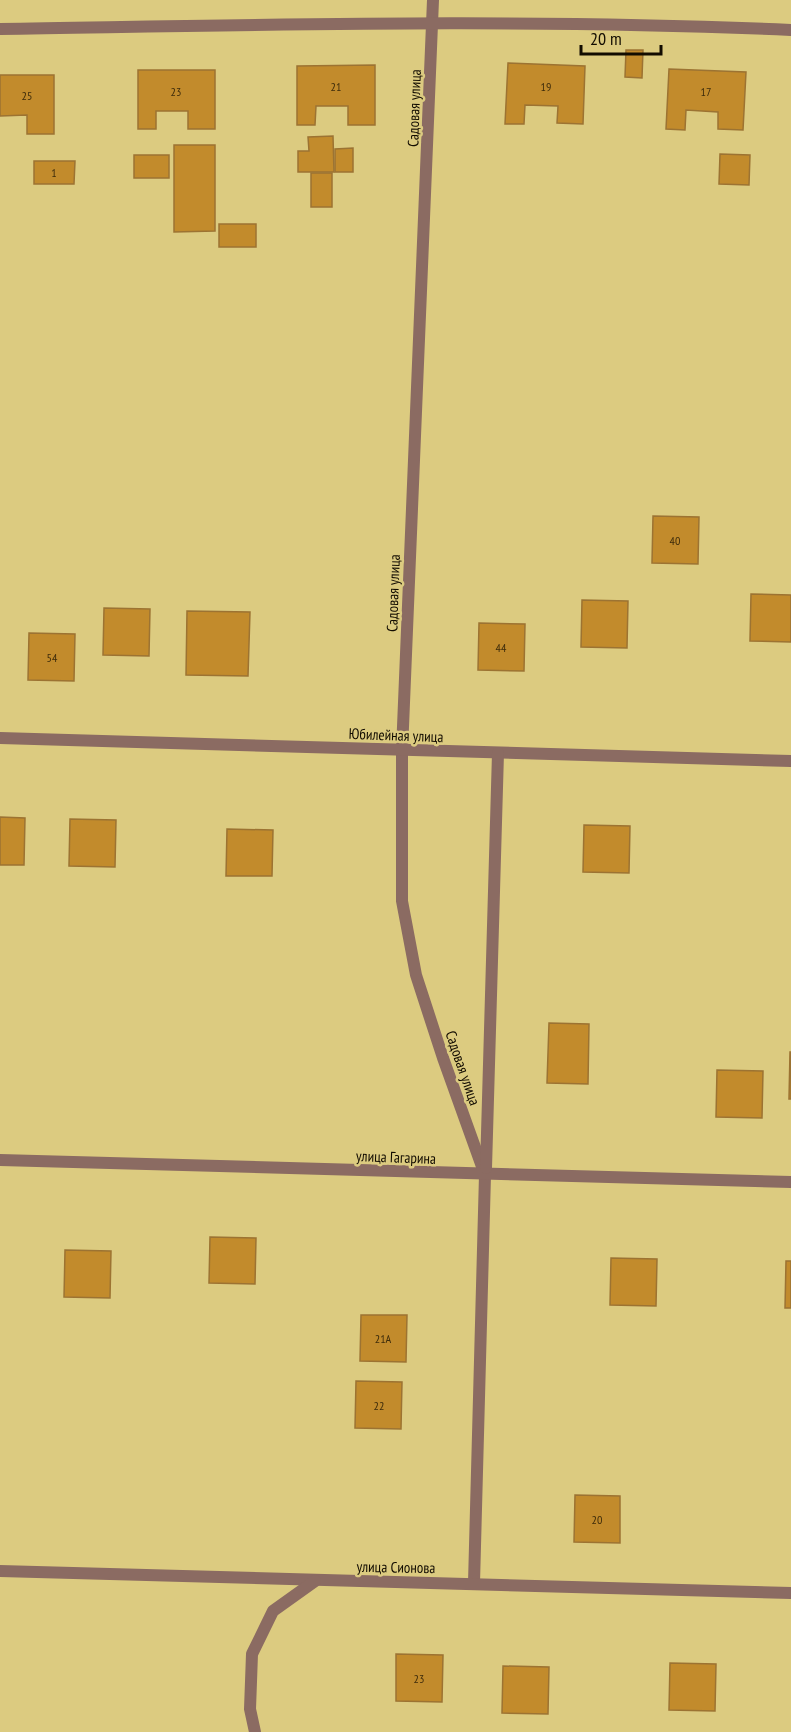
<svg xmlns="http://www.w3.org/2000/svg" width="791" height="1732" font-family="'PT Sans Narrow',sans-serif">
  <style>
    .building { fill: #c28b2c; stroke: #9c7332; stroke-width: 1.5 }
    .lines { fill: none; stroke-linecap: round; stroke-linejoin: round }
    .minor { stroke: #8b6b62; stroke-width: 12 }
    .labels { text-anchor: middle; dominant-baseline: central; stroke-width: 5; stroke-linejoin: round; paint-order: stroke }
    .number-label { font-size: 12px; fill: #3e2c0b }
    .street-label { font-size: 15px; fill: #120c00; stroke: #dccb80 }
  </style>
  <rect width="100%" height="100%" fill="#dccb80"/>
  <!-- building -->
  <g class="building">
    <path d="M626,50H643L642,78L625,77Z"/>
    <path d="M508,63L585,66L583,124L557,123L558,106L525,105L524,124H505Z"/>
    <path d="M375,65V125H348V106H316L315,125H297V66Z"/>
    <path d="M669,69L746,72L743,130L718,129V112L686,110L685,130L666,129Z"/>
    <path d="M138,70H215V129H188V111H156V129H138Z"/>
    <path d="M0,75H54V134H27V115L0,116Z"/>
    <path d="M333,136L334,172H298V151H309L308,137Z"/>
    <path d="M174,145H215V231L174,232Z"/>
    <path d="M353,148V172H335V149Z"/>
    <path d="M720,154L750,155L749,185L719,184Z"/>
    <rect x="134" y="155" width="35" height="23"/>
    <path d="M34,161H75L74,184H34Z"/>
    <rect x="311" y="173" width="21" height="34"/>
    <rect x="219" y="224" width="37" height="23"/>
    <path d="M653,516L699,517L698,564L652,563Z"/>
    <path d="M751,594L791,595V642L750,641Z"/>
    <path d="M582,600L628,601L627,648L581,647Z"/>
    <path d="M104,608L150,609L149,656L103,655Z"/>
    <path d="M187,611L250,612L248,676L186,675Z"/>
    <path d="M479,623L525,624L524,671L478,670Z"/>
    <path d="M29,633L75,634L74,681L28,680Z"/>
    <path d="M0,817L25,818L24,865H0Z"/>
    <path d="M70,819L116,820L115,867L69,866Z"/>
    <path d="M584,825L630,826L629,873L583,872Z"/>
    <path d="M227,829L273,830L272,876H226Z"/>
    <path d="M549,1023L589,1024L588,1084L547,1083Z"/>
    <path d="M790,1052H791V1099H789Z"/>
    <path d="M717,1070L763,1071L762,1118L716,1117Z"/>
    <path d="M210,1237L256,1238L255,1284L209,1283Z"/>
    <path d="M65,1250L111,1251L110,1298L64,1297Z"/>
    <path d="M611,1258L657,1259L656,1306L610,1305Z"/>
    <path d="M786,1261H791V1308H785Z"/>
    <path d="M361,1315H407L406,1362L360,1361Z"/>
    <path d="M356,1381L402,1382L401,1429L355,1428Z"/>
    <path d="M575,1495L620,1496V1543L574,1542Z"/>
    <path d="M396,1654L443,1655L442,1702L396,1701Z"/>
    <path d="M670,1663L716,1664L715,1711L669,1710Z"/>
    <path d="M503,1666L549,1667L548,1714L502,1713Z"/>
  </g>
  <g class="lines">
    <!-- minor -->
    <g class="minor">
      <path d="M433,0L402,751V901L416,975L443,1058L485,1175L474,1583"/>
      <path d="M0,29C264,25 528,18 791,30"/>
      <path d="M0,738L791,761"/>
      <path d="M0,1160L791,1182"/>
      <path d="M486,1168L498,753"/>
      <path d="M0,1571L791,1593"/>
      <path d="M255,1732L250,1709L252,1654L273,1611L315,1581"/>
    </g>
  </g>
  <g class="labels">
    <!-- number labels -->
    <g class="number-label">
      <text x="336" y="86">21</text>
      <text x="546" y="86">19</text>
      <text x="176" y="91">23</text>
      <text x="706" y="91">17</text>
      <text x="27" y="95">25</text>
      <text x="54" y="172">1</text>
      <text x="675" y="540">40</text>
      <text x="501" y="647">44</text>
      <text x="52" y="657">54</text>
      <text x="383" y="1338">21А</text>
      <text x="379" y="1405">22</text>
      <text x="597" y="1519">20</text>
      <text x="419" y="1678">23</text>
    </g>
    <!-- street labels -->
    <g class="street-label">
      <text transform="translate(414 108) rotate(-88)">Садовая улица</text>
      <text transform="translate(393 593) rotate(-88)">Садовая улица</text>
      <text transform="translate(396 735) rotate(2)">Юбилейная улица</text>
      <text transform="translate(463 1068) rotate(71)">Садовая улица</text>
      <text transform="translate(396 1157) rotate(2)">улица Гагарина</text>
      <text transform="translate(396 1567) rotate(1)">улица Сионова</text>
    </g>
  </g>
  <!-- scale -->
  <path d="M581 45v9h80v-9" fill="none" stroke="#120c00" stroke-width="3"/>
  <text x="590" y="45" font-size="18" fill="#120c00" stroke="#dccb80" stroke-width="4.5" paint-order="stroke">20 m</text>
</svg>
